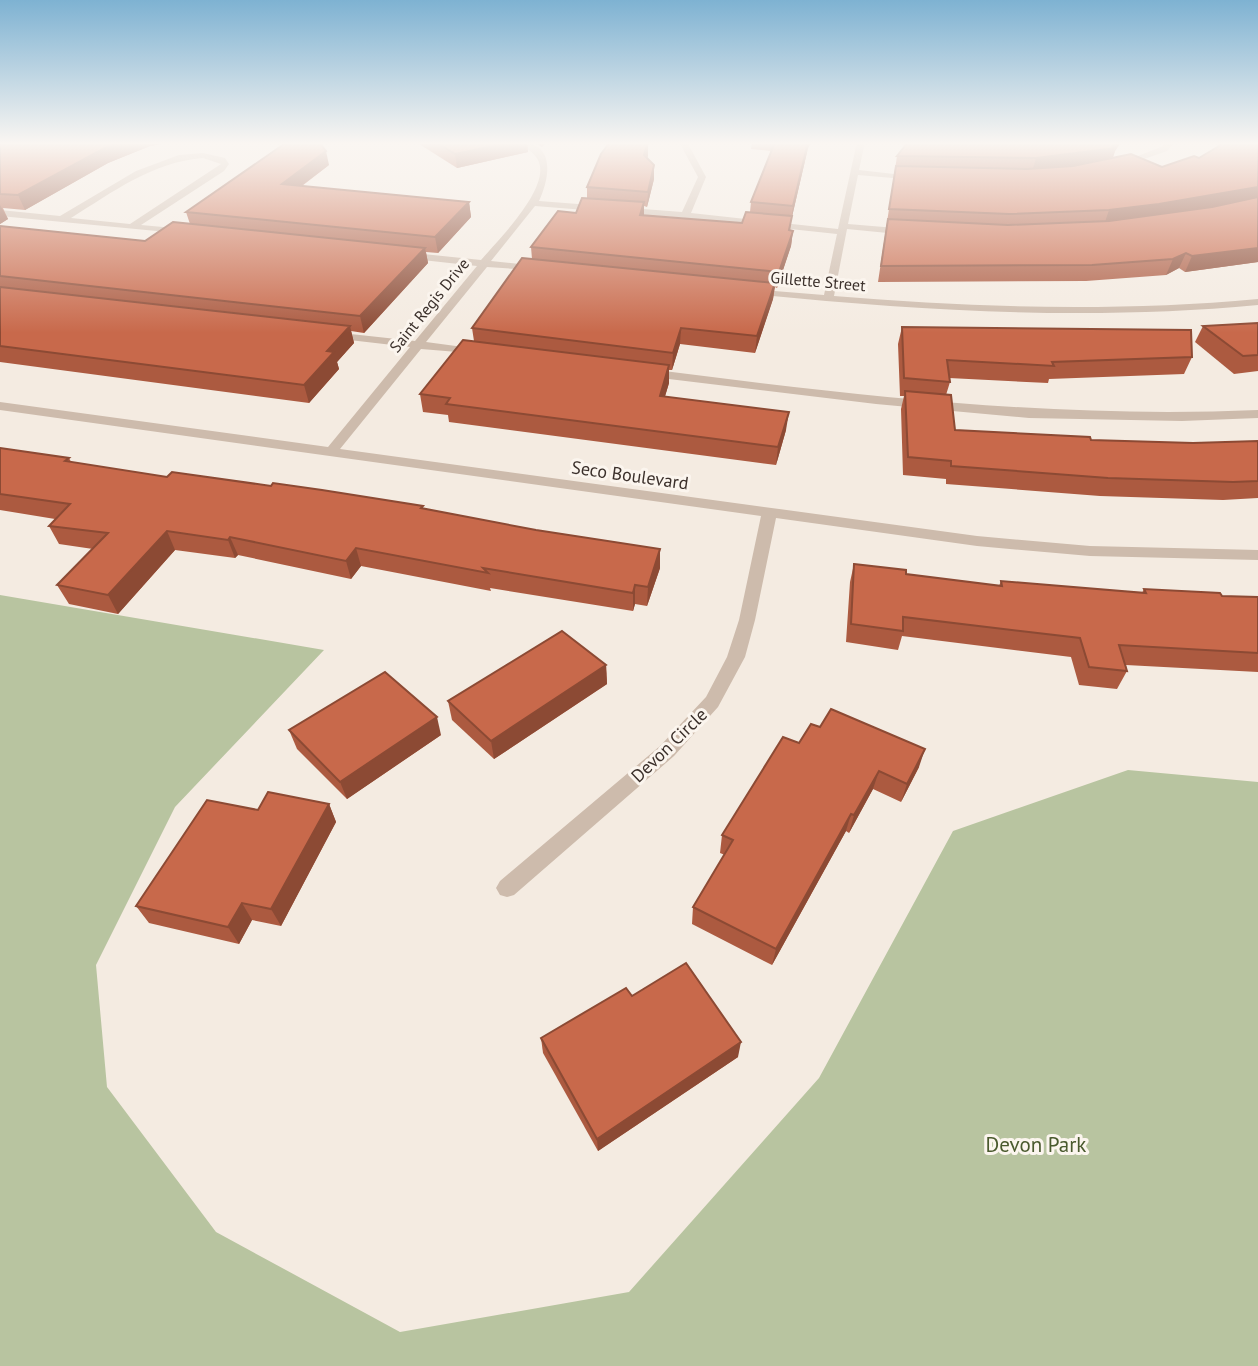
<svg xmlns="http://www.w3.org/2000/svg" width="1258" height="1366" font-family="'PT Sans',sans-serif">
  <style>
    .green { fill: #b8c4a0 }
    .lines { fill: none; stroke-linecap: round; stroke-linejoin: round }
    .minor { fill: #cdbbac; fill-rule: evenodd }
    .wall { fill: #ac5a40 }
    .shaded-wall { fill: #8c4a34 }
    .building { fill: #c8694b; stroke: #8c4a34; stroke-width: 2 }
    .labels { text-anchor: middle; dominant-baseline: central; stroke-width: 6; stroke-linejoin: round; paint-order: stroke }
    .far-street-label { font-size: 16px; fill: #3b302b; stroke: #fbf5ee }
    .street-label { font-size: 18px; fill: #3b302b; stroke: #fbf5ee }
    .near-park-label { font-size: 21px; fill: #4a5a2e; stroke: #fbf5ee }
  </style>
  <rect width="100%" height="100%" fill="#f4ebe1"/>
  <!-- green -->
  <path class="green" d="M0,595L324,650L175,807L96,965L107,1087L216,1232L400,1332L629,1292L819,1078L953,831L1128,770L1258,782V1366H0Z"/>
  <g class="lines">
    <!-- minor -->
    <g class="minor">
      <path d="M518,142C556,142 550,177 539,201L682,212L698,177L679,142H687L706,177L691,213L838,229L857,142H865L859,170L920,177L916,180L858,175L848,224L908,229L913,232L908,235L847,229L834,296C976,308 1116,312 1258,299V305C1088,321 921,311 752,294L748,293V289L824,295L837,234L685,218L535,206L491,261L540,266L545,269L544,271L487,267L426,342L478,349L484,352L482,354L421,349L340,449L977,536L1090,546L1258,550V560L1090,556L977,546L776,518L755,620L745,657L718,707L674,756L514,895L507,897L500,895L496,888L500,881L660,746L706,697L727,657L739,620L761,516L0,410V402L328,447L410,347L332,338L326,335L332,332L415,341L477,266L404,258L399,255L404,252L481,260C498,240 552,187 538,160C534,152 525,148 518,142Z"/>
      <path d="M1166,142H1175L1167,151L1124,166L1117,164L1161,147Z"/>
      <path d="M203,153L225,158L229,164L224,171L141,225L185,229L190,232L188,234L0,216V210L60,216L136,171L179,155ZM203,158L221,164L130,224L71,218C113,192 152,162 203,158Z"/>
      <path d="M648,369C851,395 1053,419 1258,410V418L1182,421L1029,418L876,404L644,376V370Z"/>
    </g>
  </g>
  <!-- wall -->
  <g class="wall">
    <path d="M0,142H173L150,146L108,163L25,210L3,208L8,219L0,224Z"/>
    <path d="M416,142H527L528,152L457,168Z"/>
    <path d="M533,142H547L542,147Z"/>
    <path d="M648,142L647,158L654,179L647,207L644,206V215L742,223L750,212L751,202L771,151L751,149L752,142H811L808,148L791,221L790,230L793,231L791,246L777,288L775,287L773,299L755,353L680,344L672,370H669V383L665,396L786,430L776,465L449,422L448,415L423,412L420,394L474,341L472,328L532,259L531,247L576,213L587,198V187Z"/>
    <path d="M908,142H1121L1115,151L1113,158L1162,167L1258,142V262L1185,272L1179,268L1166,275L1086,281L878,282L897,156Z"/>
    <path d="M329,165L302,186L469,202L471,217L438,253L426,252L428,263L364,333L351,331L354,343L337,362L339,369L309,403L0,362V226L145,241L190,224L186,212Z"/>
    <path d="M1258,323V371L1234,374L1195,342L1203,326Z"/>
    <path d="M902,327L1192,357L1184,374L1049,379L1048,383L949,378L950,382L946,395L955,430L1091,440L1193,443L1258,441V498L1223,500L1100,496L946,484V479L903,475L901,409L904,396H900L898,344Z"/>
    <path d="M0,448L69,458L71,462L167,477L424,509L660,568L647,606L635,604L633,611L490,588L491,591L361,566L351,579L238,555L235,558L175,550L118,614L69,604L57,585L93,549L59,544L49,526L55,519L0,510Z"/>
    <path d="M854,564L906,574L999,586L1001,581L1142,593L1144,589L1222,596L1258,597V672L1126,665L1127,671L1117,689L1079,685L1071,657L902,636L898,650L846,642L850,582Z"/>
    <path d="M606,665L607,684L494,759L452,720L448,701Z"/>
    <path d="M820,727L919,767L901,802L873,789L849,833L846,831L772,965L692,924L693,907L725,855L720,853L722,835L799,743Z"/>
    <path d="M289,730L441,735L347,799L297,749Z"/>
    <path d="M329,804L336,822L281,926L252,920L239,944L149,923L136,906L258,810Z"/>
    <path d="M632,996L738,1057L598,1151L543,1053L541,1038Z"/>
  </g>
  <!-- shaded-wall -->
  <g class="shaded-wall">
    <path d="M121,142H173L150,146L108,163L25,210L18,195L103,149Z"/>
    <path d="M511,142H527L528,152L457,168L455,154Z"/>
    <path d="M648,142V156L644,169V155Z"/>
    <path d="M808,142H811L808,148L791,221L793,206Z"/>
    <path d="M1117,142H1121L1115,151L1111,162L1032,172L1036,158Z"/>
    <path d="M326,151L329,165L285,198L282,184Z"/>
    <path d="M654,165V179L647,207L648,192Z"/>
    <path d="M1258,187V200L1104,225L1109,210Z"/>
    <path d="M469,202L471,217L438,253L435,237Z"/>
    <path d="M644,202V217L640,215Z"/>
    <path d="M0,205L8,219L0,224Z"/>
    <path d="M793,231L791,246L777,288L779,272Z"/>
    <path d="M425,248L428,263L364,333L360,316Z"/>
    <path d="M1258,248V262L1185,272L1192,256Z"/>
    <path d="M1186,253L1179,268L1166,275L1173,259Z"/>
    <path d="M775,283L773,299L755,353L757,336Z"/>
    <path d="M350,326L354,343L337,362L339,369L309,403L304,385L327,351Z"/>
    <path d="M681,328L680,344L672,370L673,353Z"/>
    <path d="M669,365V383L660,413V396Z"/>
    <path d="M789,412L786,430L776,465L778,447Z"/>
    <path d="M167,531L175,550L118,614L108,595Z"/>
    <path d="M230,537L238,555L235,558L228,540Z"/>
    <path d="M356,548L361,566L351,579L346,561Z"/>
    <path d="M660,549V568L647,606L648,587Z"/>
    <path d="M635,585V604L633,611V593Z"/>
    <path d="M606,665L607,684L494,759L491,741Z"/>
    <path d="M437,717L441,735L347,799L340,782Z"/>
    <path d="M925,749L919,767L901,802L907,784Z"/>
    <path d="M879,771L873,789L849,833L854,815Z"/>
    <path d="M329,804L336,822L281,926L271,909Z"/>
    <path d="M851,814L846,831L772,965L776,949Z"/>
    <path d="M242,903L252,920L239,944L228,927Z"/>
    <path d="M741,1042L738,1057L598,1151L597,1139Z"/>
  </g>
  <!-- building -->
  <g class="building">
    <path d="M0,142H121L103,149L18,195L0,194Z"/>
    <path d="M287,142H319L326,151L282,184L469,202L435,237L186,212Z"/>
    <path d="M436,142H511L455,154Z"/>
    <path d="M610,142H648L644,155L654,165L648,192L587,187L601,154Z"/>
    <path d="M775,142H808L793,206L751,202Z"/>
    <path d="M908,142H1117L1113,147L1116,148L1036,158L897,156Z"/>
    <path d="M1222,142H1258V187L1159,204L1109,210L1009,214L889,209L896,166L1027,169L1073,166L1131,154L1162,167L1194,156L1199,158L1219,146Z"/>
    <path d="M1258,197V248L1192,256L1186,253L1173,259L1092,265L881,266L888,219L1008,225L1109,221L1212,207Z"/>
    <path d="M582,198L644,202L640,215L742,223L746,212L792,216L789,230L793,231L779,272L531,247L558,211L576,213Z"/>
    <path d="M173,222L425,248L360,316L0,276V226L145,241Z"/>
    <path d="M522,258L775,283L757,336L681,328L673,353L472,328Z"/>
    <path d="M0,287L350,326L327,351L334,352L304,385L0,346Z"/>
    <path d="M1258,323V355L1243,356L1203,326Z"/>
    <path d="M902,327L1191,330L1192,357L1052,362L1054,366L947,360L950,382L904,378Z"/>
    <path d="M463,340L669,365L660,396L789,412L778,447L446,404L450,398L420,394Z"/>
    <path d="M905,391L951,395L955,430L1090,437L1091,440L1193,443L1258,441V481L1233,482L1108,478L951,466V461L908,457Z"/>
    <path d="M0,448L69,458L65,461L167,477L172,472L271,486L273,483L322,490L423,506L421,508L536,530L660,549L648,587L635,585L633,593L483,568L488,573L356,548L346,561L230,537L228,540L167,531L108,595L57,585L108,533L49,526L70,504L0,494Z"/>
    <path d="M854,564L906,570V574L1002,586L1001,581L1146,593L1144,589L1220,593L1222,596L1258,597V653L1119,645L1127,671L1089,667L1080,638L903,617V631L851,624Z"/>
    <path d="M562,631L606,665L491,741L448,701Z"/>
    <path d="M385,672L437,717L340,782L289,730Z"/>
    <path d="M831,709L925,749L907,784L879,771L854,815L851,814L776,949L693,907L733,840L722,835L783,737L799,743L811,724L820,727Z"/>
    <path d="M268,792L329,804L271,909L242,903L228,927L136,906L207,800L258,810Z"/>
    <path d="M686,963L741,1042L597,1139L541,1038L626,988L632,996Z"/>
  </g>
  <!-- sky -->
  <linearGradient id="sky" x2="0" y2="1"><stop stop-color="#7eb2d2"/><stop offset="0.43" stop-color="#faf6f2"/><stop offset="1" stop-color="#faf6f2" stop-opacity="0"/></linearGradient>
  <rect width="1258" height="333" fill="url(#sky)"/>
  <g class="labels">
    <!-- far-street labels -->
    <g class="far-street-label">
      <text transform="translate(818 281) rotate(5)">Gillette Street</text>
      <text transform="translate(429 305) rotate(-51)">Saint Regis Drive</text>
    </g>
    <!-- street labels -->
    <g class="street-label">
      <text transform="translate(630 475) rotate(8)">Seco Boulevard</text>
      <text transform="translate(669 745) rotate(-44)">Devon Circle</text>
    </g>
    <!-- near-park labels -->
    <g class="near-park-label">
      <text x="1036" y="1144">Devon Park</text>
    </g>
  </g>
</svg>
